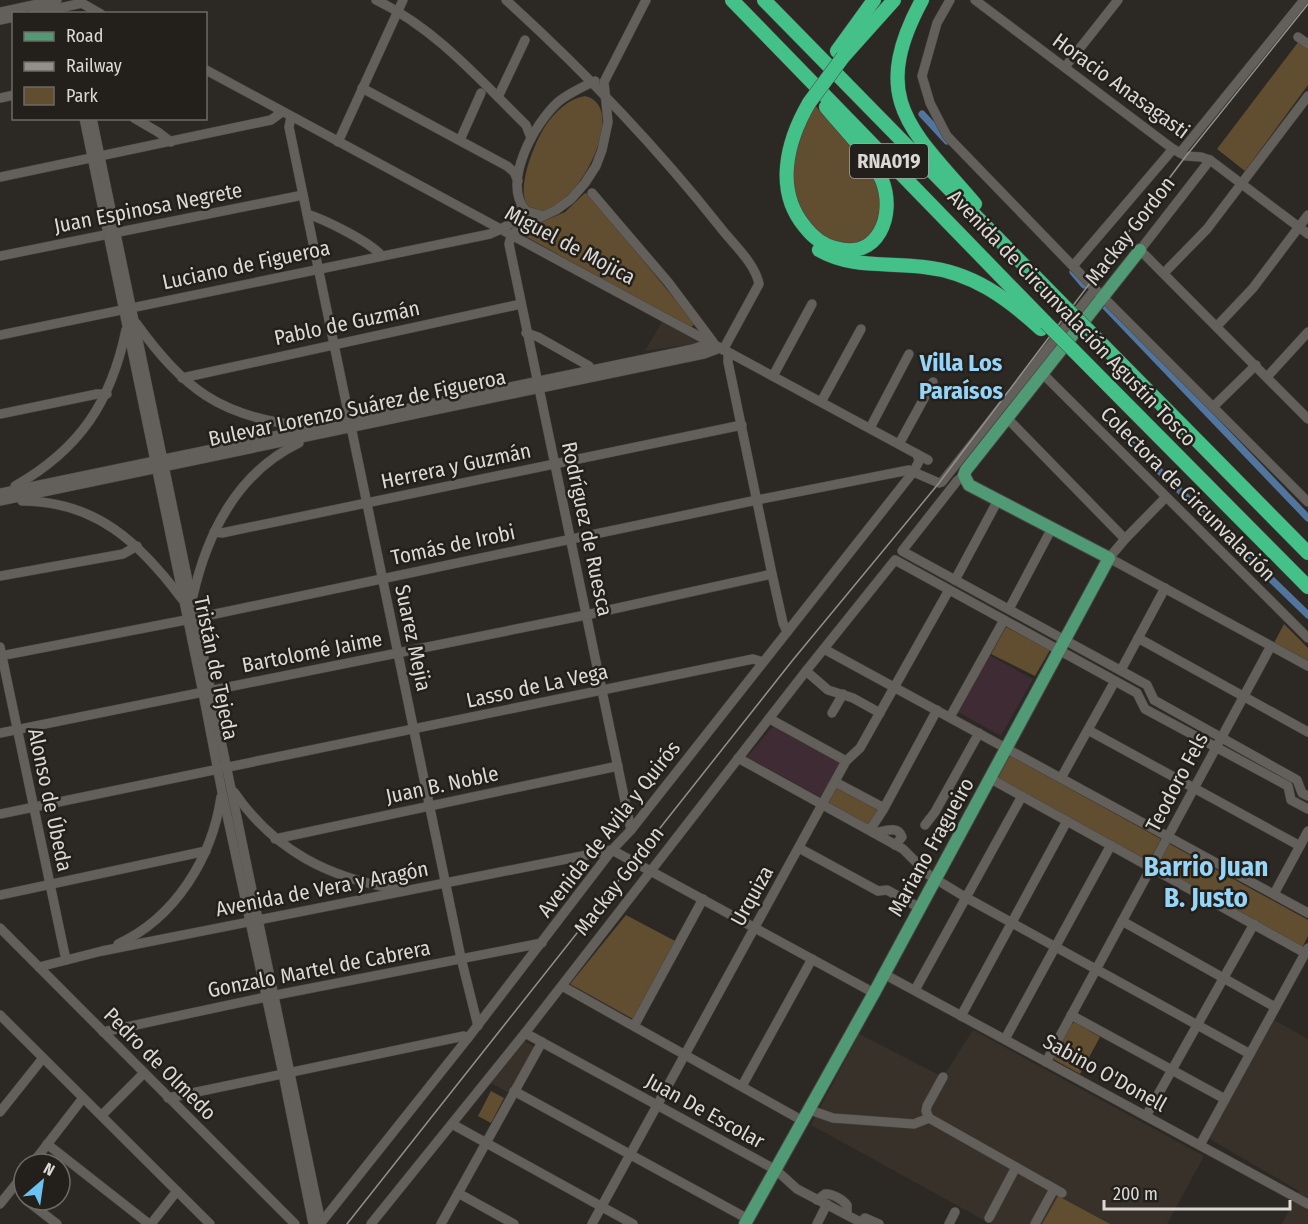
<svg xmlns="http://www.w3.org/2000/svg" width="1308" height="1224" font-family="'Fira Sans Condensed',sans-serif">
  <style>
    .built { fill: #383129 }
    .education { fill: #3e2b33 }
    .green { fill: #614d2f }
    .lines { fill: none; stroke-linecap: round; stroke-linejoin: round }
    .canal { stroke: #51759d; stroke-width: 7 }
    .minor-casing { stroke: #484542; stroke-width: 10 }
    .major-casing { stroke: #484542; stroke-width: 14 }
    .highway-casing { stroke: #484542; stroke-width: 15 }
    .minor { stroke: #635f5a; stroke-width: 9 }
    .major { stroke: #509a76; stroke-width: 12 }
    .highway { stroke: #44c188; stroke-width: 14 }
    .rail { stroke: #928f8d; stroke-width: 1.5 }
    .highway-bridge-casing { stroke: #484542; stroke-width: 15; stroke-linecap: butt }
    .highway-bridge { stroke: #44c188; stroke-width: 14 }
    .labels { text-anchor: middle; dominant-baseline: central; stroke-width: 5; stroke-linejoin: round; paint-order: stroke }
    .shield { fill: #23201b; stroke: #a4a19e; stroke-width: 1.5 }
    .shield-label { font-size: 20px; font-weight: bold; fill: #dbd8d6 }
    .street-label { font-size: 21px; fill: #dbd8d6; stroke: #23201b }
    .quarter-label { font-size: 24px; font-weight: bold; fill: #97d5f8; stroke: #23201b }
    .district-label { font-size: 27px; font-weight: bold; fill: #97d5f8; stroke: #23201b }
  </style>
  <rect width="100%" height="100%" fill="#2c2925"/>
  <!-- built -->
  <g class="built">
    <path d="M662,322L701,343L645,351Z"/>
    <path d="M1274,1020L1308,1039V1224H1282L1299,1191L1208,1138Z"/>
    <path d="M973,1030L1204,1156L1167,1224H991L811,1125L859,1034L943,1077Z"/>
    <path d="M524,1041L535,1047L509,1093L491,1083Z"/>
  </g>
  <!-- education -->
  <g class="education">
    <path d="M989,655L1033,679L1001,736L958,712Z"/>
    <path d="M774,725L839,760L841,765L824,796L820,797L747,757Z"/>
  </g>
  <!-- green -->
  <g class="green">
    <path d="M1299,41L1308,48V85L1245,171L1217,149Z"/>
    <path d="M585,96C635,108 566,229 532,209C511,197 536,139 546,125C556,111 568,99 585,96Z"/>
    <path d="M813,103L869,167L878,187L882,216L869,237L858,244L848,246L823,238L797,208L790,167L793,148Z"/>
    <path d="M585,193L589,194L695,324L690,328L525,236L524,231L537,224L565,212Z"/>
    <path d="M1284,624L1308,648V661L1274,643Z"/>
    <path d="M1006,627L1050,650L1035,676L991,654Z"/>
    <path d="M1009,755L1161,839L1148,863L996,778Z"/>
    <path d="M836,786L880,810L869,826L829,805L827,800Z"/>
    <path d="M1168,843L1308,920V936L1302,948L1158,867L1157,863Z"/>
    <path d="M626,915L675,941L633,1019L570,984Z"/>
    <path d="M1075,1022L1100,1037L1080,1074L1053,1059V1056L1070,1025Z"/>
    <path d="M491,1091L504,1098L491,1123L478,1116Z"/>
    <path d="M1058,1196L1110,1224H1042Z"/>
  </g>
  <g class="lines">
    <!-- canal -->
    <g class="canal">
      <path d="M922,114L947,141"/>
      <path d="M1073,272L1084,285"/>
      <path d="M1105,306L1308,518"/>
      <path d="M1108,421L1308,615"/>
    </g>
    <defs>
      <g id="minor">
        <path d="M376,0C435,28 480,80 526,125L531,138"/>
        <path d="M506,0C583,70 655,145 720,227C733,244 755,263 759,284L723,350"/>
        <path d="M950,0L937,23L922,76L930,103L947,136L1095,289L1308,502"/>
        <path d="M975,0L1173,149L1186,156L1201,157L1210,160L1308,234"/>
        <path d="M78,1L101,14"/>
        <path d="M0,12L57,0"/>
        <path d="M32,14L82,3"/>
        <path d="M0,20L14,17"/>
        <path d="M1298,37L1308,44"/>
        <path d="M1065,67L1118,0"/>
        <path d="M206,70L928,460"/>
        <path d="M362,88L507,166L514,172L518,181"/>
        <path d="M498,97L525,40"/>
        <path d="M0,98L14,95"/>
        <path d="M291,117L289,127L461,958L478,1026"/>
        <path d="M84,118L203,693L222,792L283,1074L313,1224"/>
        <path d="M92,118L321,1223"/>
        <path d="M134,118L158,132L171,142"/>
        <path d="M460,140L481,93"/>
        <path d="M338,142L403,0"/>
        <path d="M1180,153L1304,0"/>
        <path d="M1210,160L1140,250L1308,419"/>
        <path d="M0,177L271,120L282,112"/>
        <path d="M592,193L668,282L713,342"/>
        <path d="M307,214C326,220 368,241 381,255"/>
        <path d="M541,215L526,211C501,182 535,123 558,102C569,93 582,87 595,81"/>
        <path d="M511,236L509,244L631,830"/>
        <path d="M511,236L520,227L556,210L571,199L585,183L596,166L602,150L608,122L604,82L646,0"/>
        <path d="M0,256L303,195"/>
        <path d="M1073,266L1173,149"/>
        <path d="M1164,273L1207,229L1308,96"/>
        <path d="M136,323C184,389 220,417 303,426"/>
        <path d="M1217,326L1253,288L1308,215"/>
        <path d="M526,333L538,337L589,366L593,372"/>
        <path d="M0,335L490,234C504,228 521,221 521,204"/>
        <path d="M728,352V362L772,574L783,623L787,632"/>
        <path d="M1043,374L1308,638"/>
        <path d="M773,376L812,304"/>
        <path d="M1267,377L1308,332"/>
        <path d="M182,378L521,304"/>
        <path d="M821,402L861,329"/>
        <path d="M1213,407L1256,365"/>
        <path d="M0,414L97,394H107"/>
        <path d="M1007,418L1125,539"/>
        <path d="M870,428L909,354"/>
        <path d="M899,444L933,382"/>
        <path d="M964,475L957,481L902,551L1147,685L1154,700L1297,780L1302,793L1308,796"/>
        <path d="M15,486C80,449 111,402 126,330"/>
        <path d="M0,493L693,349L710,343"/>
        <path d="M1165,498L1125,539L1109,558L1308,666"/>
        <path d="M0,501L704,354L720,348"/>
        <path d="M22,501C96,501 140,543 182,599"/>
        <path d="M214,532L222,533L742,425"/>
        <path d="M0,576L123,554L137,546"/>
        <path d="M955,580L998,500"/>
        <path d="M193,596C207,533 238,472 299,443"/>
        <path d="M1009,609L1052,528"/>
        <path d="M1138,638L1308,732"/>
        <path d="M0,647L66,960"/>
        <path d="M824,649L1308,913"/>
        <path d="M0,656L196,618L757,500L909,470L939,483L942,482L1095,289"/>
        <path d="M1121,670L1165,588"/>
        <path d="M806,671L828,690L853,698L880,713"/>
        <path d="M832,713L843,694"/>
        <path d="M950,717L1004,620"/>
        <path d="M770,719L846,761"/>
        <path d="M1088,730L1300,846"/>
        <path d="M0,733L586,615L772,574"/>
        <path d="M738,758L903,849L929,875L965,897L1250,1054"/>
        <path d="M1061,778L1115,681"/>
        <path d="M991,779L1305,953"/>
        <path d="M835,782L884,808"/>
        <path d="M234,792C274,850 328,878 397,889"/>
        <path d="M0,814L753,659L763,662"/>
        <path d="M925,825L935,812L979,733"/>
        <path d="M870,830L883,810L937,710"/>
        <path d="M874,833C885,831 898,825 902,837L895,845"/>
        <path d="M275,839L618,766"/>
        <path d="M799,848L878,891L887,890L920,908"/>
        <path d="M612,850L874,993"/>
        <path d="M1274,894L1308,831"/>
        <path d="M0,895L206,851"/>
        <path d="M1122,921L1275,1007"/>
        <path d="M0,928L295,1224"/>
        <path d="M118,944C175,918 212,858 221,797"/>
        <path d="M39,967L102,951L612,850"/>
        <path d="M884,974L1308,1204"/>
        <path d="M562,986L803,1121"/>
        <path d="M915,990L1022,796"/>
        <path d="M0,1015L210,1224"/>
        <path d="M1071,1015L1225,1099"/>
        <path d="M961,1016L1067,821"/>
        <path d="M634,1026L703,899"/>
        <path d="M103,1032L266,997L542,943"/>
        <path d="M525,1033L776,1170L797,1189L864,1224"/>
        <path d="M1005,1039L1111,845"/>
        <path d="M1046,1062L1271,646"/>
        <path d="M943,1077L927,1106L926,1111L929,1118L1062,1193"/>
        <path d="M742,1086L812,959"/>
        <path d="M514,1091L748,1219"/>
        <path d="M168,1098L464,1036L468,1038"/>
        <path d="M810,1110L833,1118L914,1124L929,1118"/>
        <path d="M0,1112L43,1058"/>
        <path d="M102,1115L144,1073"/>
        <path d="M1146,1116L1254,924"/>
        <path d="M452,1124L633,1224"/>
        <path d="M47,1144L149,1224"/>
        <path d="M1200,1145L1308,948"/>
        <path d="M32,1164L83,1098"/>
        <path d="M458,1193L514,1224"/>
        <path d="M26,1200L57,1224"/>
        <path d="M817,1200L825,1194C832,1193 843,1200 847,1205V1215"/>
        <path d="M0,1204L24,1174"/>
        <path d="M989,1218L1016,1167"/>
        <path d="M860,1222L865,1218L879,1224"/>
        <path d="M151,1224L177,1191"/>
        <path d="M320,1224L468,1038L612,850L631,830L914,471L919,461L917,454"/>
        <path d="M371,1224L525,1033L806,671L895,560L1137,693L1145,709L1288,786L1291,800L1308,809"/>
        <path d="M441,1224L542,1042"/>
        <path d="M592,1224L846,761L860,748L949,590"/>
        <path d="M817,1224L827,1204"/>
        <path d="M949,1224L955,1212"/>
        <path d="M1035,1224L1054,1189"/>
      </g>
      <path id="major" d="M745,1224L874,993L1109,558L969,485L964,475L966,470L1140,250"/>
      <g id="highway">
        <path d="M732,0L1046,323"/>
        <path d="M764,0L1062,304"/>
        <path d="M922,0C868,100 911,129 975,204"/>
        <path d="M837,51L874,0"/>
        <path d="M843,57L894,0"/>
        <path d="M809,103C787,141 774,190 805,227C812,236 823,245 835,248C878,261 896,215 882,180C871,155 844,129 826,107"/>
        <path d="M819,250C852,269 888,262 924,267C972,272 1007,298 1041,329"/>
        <path d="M1088,330L1308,553"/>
        <path d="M1073,350L1308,587"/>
      </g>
    </defs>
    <!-- minor casing -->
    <use href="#minor" class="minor-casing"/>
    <!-- major casing -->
    <use href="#major" class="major-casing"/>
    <!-- highway casing -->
    <use href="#highway" class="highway-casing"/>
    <!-- minor -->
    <use href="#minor" class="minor"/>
    <!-- major -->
    <use href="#major" class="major"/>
    <!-- highway -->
    <use href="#highway" class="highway"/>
    <!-- rail -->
    <path class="rail" d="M347,1224L792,661L939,483L1186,156L1308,4"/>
    <defs>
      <g id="highway-bridge">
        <path d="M809,103L843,57"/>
        <path d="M1062,304L1088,330"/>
        <path d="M1046,323L1073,350"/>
      </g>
    </defs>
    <!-- highway-bridge casing -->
    <use href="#highway-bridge" class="highway-bridge-casing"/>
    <!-- highway-bridge -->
    <use href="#highway-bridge" class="highway-bridge"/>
  </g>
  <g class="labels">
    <!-- shield labels -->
    <rect class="shield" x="850" y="144" width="78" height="34" rx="4.5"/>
    <g class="shield-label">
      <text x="889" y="161">RNA019</text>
    </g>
    <!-- street labels -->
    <g class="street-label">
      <text transform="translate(1121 86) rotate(36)">Horacio Anasagasti</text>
      <text transform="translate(148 208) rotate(-11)">Juan Espinosa Negrete</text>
      <text transform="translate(1130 231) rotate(-52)">Mackay Gordon</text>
      <text transform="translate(570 245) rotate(28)">Miguel de Mojica</text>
      <text transform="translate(246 265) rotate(-12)">Luciano de Figueroa</text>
      <text transform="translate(1072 318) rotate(46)">Avenida de Circunvalación Agustín Tosco</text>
      <text transform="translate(347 323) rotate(-12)">Pablo de Guzmán</text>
      <text transform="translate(357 408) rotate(-12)">Bulevar Lorenzo Suárez de Figueroa</text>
      <text transform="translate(456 466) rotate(-12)">Herrera y Guzmán</text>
      <text transform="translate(1188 494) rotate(45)">Colectora de Circunvalación</text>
      <text transform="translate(587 529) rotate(78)">Rodríguez de Ruesca</text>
      <text transform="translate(453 545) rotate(-12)">Tomás de Irobi</text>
      <text transform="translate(413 638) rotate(78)">Suarez Mejia</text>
      <text transform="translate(312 652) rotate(-11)">Bartolomé Jaime</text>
      <text transform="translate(216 668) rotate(78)">Tristán de Tejeda</text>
      <text transform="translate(537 686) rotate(-12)">Lasso de La Vega</text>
      <text transform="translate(1177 782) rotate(-62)">Teodoro Fels</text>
      <text transform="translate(442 785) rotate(-12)">Juan B. Noble</text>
      <text transform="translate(50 800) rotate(78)">Alonso de Úbeda</text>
      <text transform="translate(609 829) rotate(-52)">Avenida de Avila y Quirós</text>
      <text transform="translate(931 847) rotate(-61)">Mariano Fragueiro</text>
      <text transform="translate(619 881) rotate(-52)">Mackay Gordon</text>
      <text transform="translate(322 889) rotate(-11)">Avenida de Vera y Aragón</text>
      <text transform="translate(752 896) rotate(-61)">Urquiza</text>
      <text transform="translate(319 969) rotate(-11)">Gonzalo Martel de Cabrera</text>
      <text transform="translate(160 1064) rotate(45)">Pedro de Olmedo</text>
      <text transform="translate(1105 1073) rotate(29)">Sabino O'Donell</text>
      <text transform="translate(705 1111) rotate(29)">Juan De Escolar</text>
    </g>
    <!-- quarter labels -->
    <g class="quarter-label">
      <text x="961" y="363">Villa Los<tspan x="961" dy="28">Paraísos</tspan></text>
    </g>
    <!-- district labels -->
    <g class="district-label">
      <text x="1206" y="867">Barrio Juan<tspan x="1206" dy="31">B. Justo</tspan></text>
    </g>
  </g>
  <!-- legend -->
  <rect x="12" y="12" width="195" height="108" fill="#23201b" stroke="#6d6a66" stroke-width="1.5"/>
  <rect x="24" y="32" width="30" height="9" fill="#509a76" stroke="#6d6a66" stroke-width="1.5"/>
  <text x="66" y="42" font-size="18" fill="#dbd8d6">Road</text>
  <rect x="24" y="62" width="30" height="9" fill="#928f8d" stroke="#6d6a66" stroke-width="1.5"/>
  <text x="66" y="72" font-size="18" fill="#dbd8d6">Railway</text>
  <rect x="24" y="87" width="30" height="18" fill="#614d2f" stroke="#6d6a66" stroke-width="1.5"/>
  <text x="66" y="102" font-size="18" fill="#dbd8d6">Park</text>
  <!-- north arrow -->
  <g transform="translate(42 1182) rotate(29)"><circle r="28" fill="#23201b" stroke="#6d6a66" stroke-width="1.5"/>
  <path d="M0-4.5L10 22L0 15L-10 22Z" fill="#6bc3f2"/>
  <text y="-9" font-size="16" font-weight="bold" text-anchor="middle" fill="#dbd8d6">N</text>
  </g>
  <!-- scale -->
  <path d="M1104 1200v9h186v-9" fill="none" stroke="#dbd8d6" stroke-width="3"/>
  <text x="1113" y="1200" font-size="18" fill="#dbd8d6" stroke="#23201b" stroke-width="4.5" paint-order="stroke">200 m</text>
</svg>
